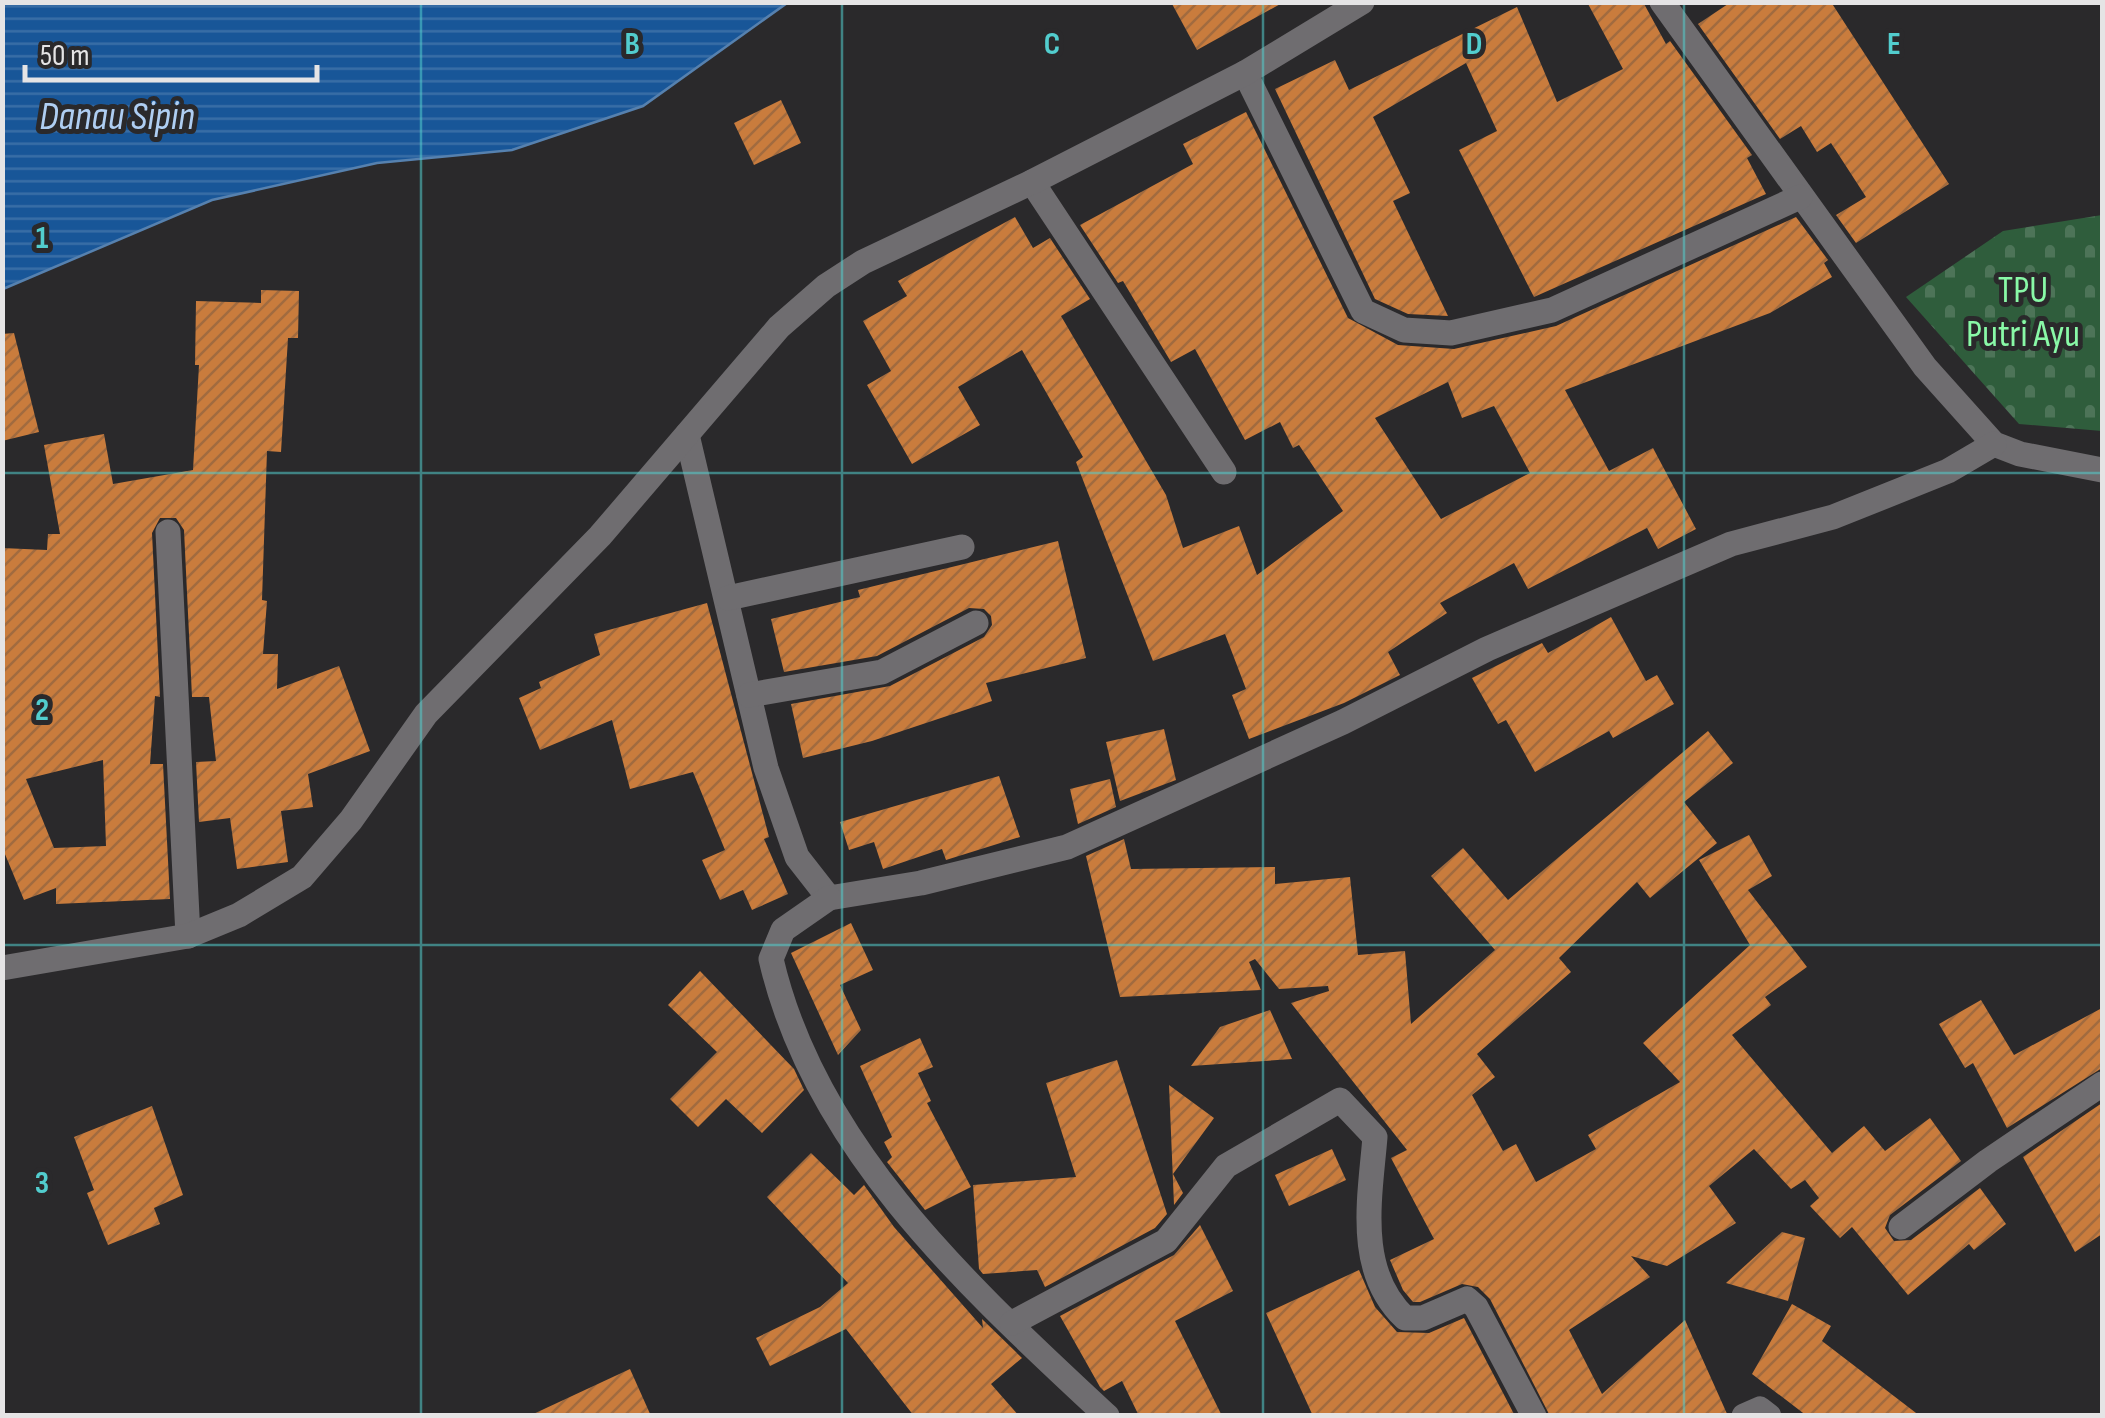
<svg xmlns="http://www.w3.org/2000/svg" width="2105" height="1418" font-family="'Sofia Sans Condensed',sans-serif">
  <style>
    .cemetery { fill: url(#cemetery-stones) }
    .water { fill: url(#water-rules); stroke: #5681af; stroke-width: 2.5 }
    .building { fill: url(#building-hatch); fill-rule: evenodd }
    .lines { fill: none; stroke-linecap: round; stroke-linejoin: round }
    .minor { stroke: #6f6d70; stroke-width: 25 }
    .grid { fill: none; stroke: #52cdce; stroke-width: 2.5; stroke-opacity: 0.55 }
    .labels { text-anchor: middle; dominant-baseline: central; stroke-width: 10; stroke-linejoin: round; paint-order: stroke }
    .park-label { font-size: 38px; fill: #89f9a7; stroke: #2a292b }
    .water-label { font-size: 40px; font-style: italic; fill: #afcef2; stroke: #2a292b }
    .grid-label { font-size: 32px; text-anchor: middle; font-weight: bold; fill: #52cdce; stroke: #2a292b; stroke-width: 10; stroke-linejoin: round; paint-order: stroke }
  </style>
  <defs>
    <pattern id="cemetery-stones" width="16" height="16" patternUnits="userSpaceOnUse" patternTransform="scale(2.5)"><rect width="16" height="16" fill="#2f5d3c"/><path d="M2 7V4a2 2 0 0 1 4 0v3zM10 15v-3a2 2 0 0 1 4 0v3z" fill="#4d7458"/></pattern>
    <pattern id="water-rules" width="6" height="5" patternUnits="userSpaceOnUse" patternTransform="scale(2.5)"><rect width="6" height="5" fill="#185698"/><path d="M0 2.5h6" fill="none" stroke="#396ea6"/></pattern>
    <pattern id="building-hatch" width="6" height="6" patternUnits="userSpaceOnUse" patternTransform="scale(2.5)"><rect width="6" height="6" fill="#c97c3d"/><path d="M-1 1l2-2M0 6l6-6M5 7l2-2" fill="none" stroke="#a16b3f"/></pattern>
  </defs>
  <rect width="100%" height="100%" fill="#2a292b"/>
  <!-- cemetery -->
  <path class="cemetery" d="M2102,215V431L2019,424L1906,297L2003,231Z"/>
  <!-- water -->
  <path class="water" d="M3,2H787V3L643,106L512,150L377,163L212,200L3,289Z"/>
  <!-- building -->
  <g class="building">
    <path d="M1171,2H1284L1197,50Z"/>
    <path d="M1587,2H1643L1666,44L1670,41L1752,155L1747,158L1766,194L1534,297L1459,150L1497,131L1466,63L1373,117L1410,193L1393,201L1448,316L1408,314L1375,299L1275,89L1335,60L1349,90L1517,7L1557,102L1623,69Z"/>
    <path d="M1731,2H1831L1949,184L1856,243L1836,215L1866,197L1831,143L1817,152L1801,126L1780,139L1698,24Z"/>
    <path d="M781,100L801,143L754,165L734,123Z"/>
    <path d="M1246,112L1348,318L1398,345L1454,349L1556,326L1796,217L1828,260L1824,263L1832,277L1770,313L1565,390L1609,471L1653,448L1696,529L1658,549L1647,528L1528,589L1514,563L1440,603L1447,613L1388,652L1400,675L1344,703L1249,739L1232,695L1246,689L1225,634L1153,661L1076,462L1083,457L1022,350L958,387L980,425L912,464L867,385L891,371L863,321L907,296L898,281L1015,217L1033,248L1050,238L1090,299L1061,316L1166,495L1183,548L1239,526L1257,575L1343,511L1299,445L1293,448L1280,422L1245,440L1195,349L1171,362L1123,281L1118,283L1080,225L1193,164L1183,144ZM1448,382L1462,418L1494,406L1530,473L1441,519L1375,418Z"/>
    <path d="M261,290L299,291L298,338H288L281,452L267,451L262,600L267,601L263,654H278L277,689L339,666L370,751L308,774L313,807L281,811L288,862L237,869L230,818L199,822L196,762L216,761L209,697H192L184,530L176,518H160L152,533L160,697L155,696L150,764H163L170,899L56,904V888L24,900L2,847V548L47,550L48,534H60L44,445L104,434L113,484L193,470L199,365H195L196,301L261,303ZM103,760L106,846L54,848L26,779Z"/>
    <path d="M14,333L39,432L2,441V334Z"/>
    <path d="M1058,541L1086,658L986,683L992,701L872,741L803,758L791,704L890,686L984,637L992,625L991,616L984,609L969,608L877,656L784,672L771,619L860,597L858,590Z"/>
    <path d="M707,603L769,837L764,839L788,894L752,910L743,890L720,900L702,860L725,850L693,772L630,789L612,720L540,750L519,698L541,688L539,682L600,655L594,634Z"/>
    <path d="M1611,617L1646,681L1657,675L1674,704L1613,738L1609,731L1535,772L1506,720L1498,724L1472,678L1542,643L1548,653Z"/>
    <path d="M1164,729L1176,780L1120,801L1106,742Z"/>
    <path d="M1708,731L1733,763L1684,802L1717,843L1650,898L1637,882L1559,958L1571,972L1477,1054L1495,1077L1472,1095L1503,1151L1516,1144L1536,1182L1596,1149L1588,1135L1680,1082L1643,1043L1750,945L1699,860L1749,835L1772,876L1748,890L1807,967L1765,997L1771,1005L1732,1035L1832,1153L1864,1126L1885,1151L1930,1118L1961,1161L1890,1215L1885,1228L1894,1241L1911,1240L1980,1188L2006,1224L1974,1250L1969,1244L1908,1295L1852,1227L1840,1238L1810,1206L1819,1198L1805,1180L1791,1189L1754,1149L1709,1186L1736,1223L1667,1266L1631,1256L1650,1277L1569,1330L1602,1394L1685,1320L1728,1416H1550L1490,1299L1478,1287L1462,1284L1420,1302H1413L1403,1290L1390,1260L1434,1239L1391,1158L1407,1150L1291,1003L1329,991L1328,986L1279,989L1255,959L1249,962L1261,990L1120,997L1086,856L1124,839L1131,869L1275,867V884L1350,877L1358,955L1405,951L1411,1024L1495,950L1431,876L1463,848L1508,900Z"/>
    <path d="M999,776L1020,837L946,860L942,849L883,869L874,842L849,850L840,822Z"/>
    <path d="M1110,779L1116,807L1078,824L1070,789Z"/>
    <path d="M851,923L873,970L840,985L861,1030L838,1055L791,953Z"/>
    <path d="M700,971L794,1069L804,1090L762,1133L726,1099L698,1127L670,1099L717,1052L668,1005Z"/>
    <path d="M1981,1000L2014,1055L2102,1008V1068L2007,1128L1973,1063L1965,1068L1939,1024Z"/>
    <path d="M1270,1010L1292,1059L1191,1066L1220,1027Z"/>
    <path d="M920,1038L933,1067L918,1073L931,1101L927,1103L971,1187L925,1210L887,1162L892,1157L884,1142L892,1137L860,1066Z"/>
    <path d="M1117,1060L1167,1214L1155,1228L1045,1287L1037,1270L983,1274L979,1269L973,1185L1076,1177L1046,1083Z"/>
    <path d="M1169,1085L1214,1118L1173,1174L1183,1193L1174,1205Z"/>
    <path d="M2102,1103V1234L2075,1252L2023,1157Z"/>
    <path d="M152,1106L183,1195L154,1208L160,1224L108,1245L87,1193L94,1190L74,1137Z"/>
    <path d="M1332,1149L1346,1180L1289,1206L1275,1175Z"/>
    <path d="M811,1153L854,1195L864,1185L894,1227L983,1328L982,1319L1022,1358L991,1384L1019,1416H914L846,1329L770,1366L756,1338L820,1307L848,1283L767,1197Z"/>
    <path d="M1200,1225L1233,1291L1175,1321L1222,1416H1139L1122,1381L1104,1391L1100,1387L1060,1316L1174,1255Z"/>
    <path d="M1782,1232L1805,1238L1788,1301L1726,1283Z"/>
    <path d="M1359,1270L1375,1307L1397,1332L1429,1333L1464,1318L1515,1416H1313L1266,1313Z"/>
    <path d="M1792,1304L1831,1326L1822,1341L1920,1416H1807L1752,1374Z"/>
    <path d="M630,1369L651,1416H529Z"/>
  </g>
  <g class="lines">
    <!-- minor -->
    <g class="minor">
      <path d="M1662,2L1925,367L1994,444L2020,454L2102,470"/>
      <path d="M1245,73L1363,311L1404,330L1451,333L1552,310L1800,197"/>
      <path d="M1032,182L1224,472"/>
      <path d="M687,435L766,768L797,857L829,898L921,883L1067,847L1343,722L1487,649L1731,544L1833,517L1948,471L1994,444"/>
      <path d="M168,532L188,936"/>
      <path d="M728,598L962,547"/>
      <path d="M749,695L882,672L976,623"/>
      <path d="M829,898L783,930L771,959C815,1149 970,1288 1107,1416"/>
      <path d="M2,968L188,936L239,915L302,877L351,820L426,714L600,536L779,327L826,286L863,262L1032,182L1245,73L1362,2"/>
      <path d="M1901,1227L1988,1161L2102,1084"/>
      <path d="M1012,1323L1166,1241L1226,1166L1340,1100L1375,1137C1370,1198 1355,1271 1405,1318H1423L1467,1299L1476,1307L1534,1416"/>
      <path d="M1744,1416L1760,1409L1769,1416"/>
    </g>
  </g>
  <!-- grid -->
  <path class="grid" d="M421,2V1416M842,2V1416M1263,2V1416M1684,2V1416M2,473H2102M2,945H2102"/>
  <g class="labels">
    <!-- park labels -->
    <g class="park-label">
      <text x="2023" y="290">TPU<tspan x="2023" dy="44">Putri Ayu</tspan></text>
    </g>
    <!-- water labels -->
    <g class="water-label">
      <text x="117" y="117">Danau Sipin</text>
    </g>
  </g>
  <g class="grid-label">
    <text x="632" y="54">B</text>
    <text x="1052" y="54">C</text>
    <text x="1474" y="54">D</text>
    <text x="1894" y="54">E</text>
    <text x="42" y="248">1</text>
    <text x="42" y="720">2</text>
    <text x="42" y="1193">3</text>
  </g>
  <!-- border -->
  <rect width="2105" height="1418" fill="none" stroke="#e5e4e5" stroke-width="10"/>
  <!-- scale -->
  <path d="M25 65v15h292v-15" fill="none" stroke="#e5e4e5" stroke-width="5"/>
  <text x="40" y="65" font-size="30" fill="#e5e4e5" stroke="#2a292b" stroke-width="8" paint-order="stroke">50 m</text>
</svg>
